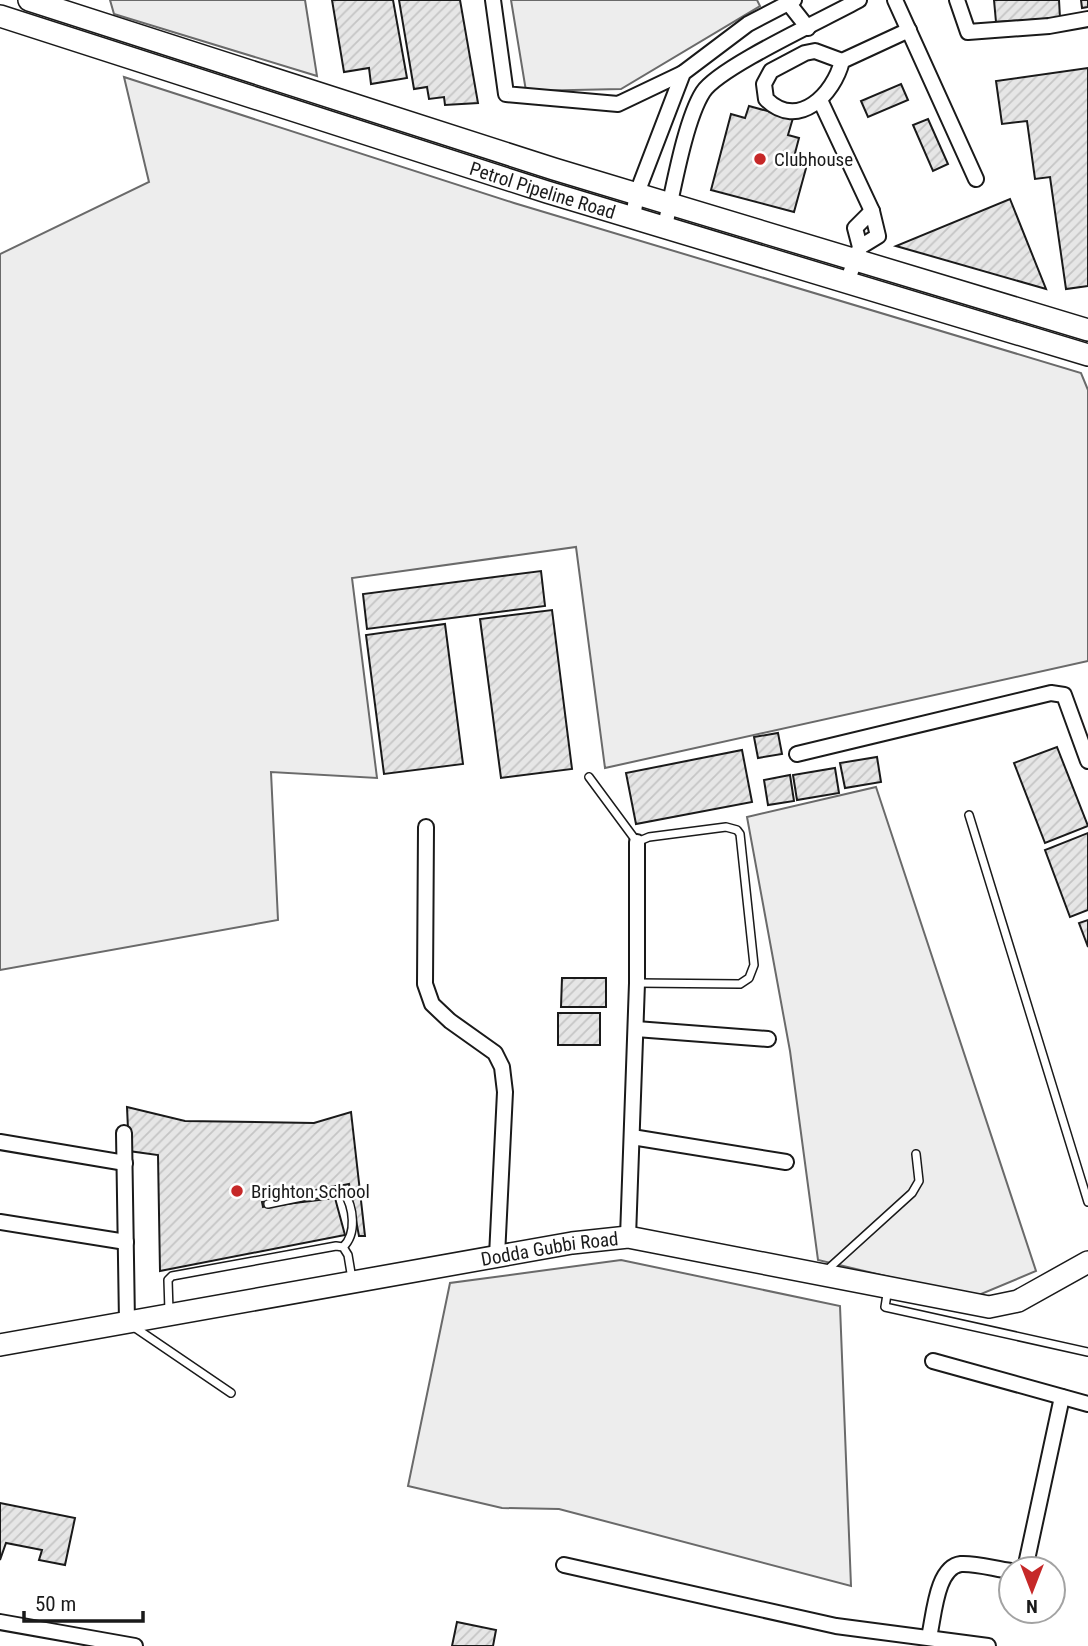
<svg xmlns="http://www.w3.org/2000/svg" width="1088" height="1646" font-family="'Roboto Condensed',sans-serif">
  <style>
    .green { fill: #ededed; stroke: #6a6a6a; stroke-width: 2 }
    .building { fill: url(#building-hatch); stroke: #1a1a1a; stroke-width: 2 }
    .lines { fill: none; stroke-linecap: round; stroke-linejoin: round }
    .lane-casing { stroke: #1a1a1a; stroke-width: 10 }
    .street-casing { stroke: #1a1a1a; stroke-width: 18 }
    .secondary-casing { stroke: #1a1a1a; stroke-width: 24 }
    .lane { stroke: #fff; stroke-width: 7 }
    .street { stroke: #fff; stroke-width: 14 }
    .secondary { stroke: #fff; stroke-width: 21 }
    .poi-dot { fill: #c62828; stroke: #fff; stroke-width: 2.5 }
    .labels { text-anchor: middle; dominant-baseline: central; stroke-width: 5; stroke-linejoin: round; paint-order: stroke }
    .poi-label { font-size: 19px; fill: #1a1a1a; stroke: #fff; text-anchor: start }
    .street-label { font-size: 19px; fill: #1a1a1a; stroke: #fff }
  </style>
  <defs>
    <pattern id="building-hatch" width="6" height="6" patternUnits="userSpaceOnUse" patternTransform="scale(1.75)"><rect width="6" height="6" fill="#e6e6e6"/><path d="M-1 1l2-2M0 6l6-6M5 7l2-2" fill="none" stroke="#c5c5c5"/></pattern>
  </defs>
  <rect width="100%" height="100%" fill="#fff"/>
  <!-- green -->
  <g class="green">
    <path d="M110,0H305L317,76L114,14Z"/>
    <path d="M511,0H757L760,6L621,89L526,91Z"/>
    <path d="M124,77L514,203L1081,373L1088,390V661L605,768L576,547L352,578L377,778L271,772L278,920L0,970V254L149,182Z"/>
    <path d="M876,787L1036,1271L974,1297L818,1260L790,1051L747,817Z"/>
    <path d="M621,1260L840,1306L851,1586L559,1509L502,1508L408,1486L450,1283Z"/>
  </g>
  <!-- building -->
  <g class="building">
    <path d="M332,0H393L407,78L371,84L369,68L344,72Z"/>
    <path d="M399,0H460L478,103L445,105L444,97L429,99L427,87L414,89Z"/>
    <path d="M994,0H1059L1060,18L996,22Z"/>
    <path d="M1081,0H1088V7L1082,8Z"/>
    <path d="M1088,68V286L1066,289L1050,177L1035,179L1027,121L1002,124L996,81Z"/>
    <path d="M901,84L908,100L868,117L861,101Z"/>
    <path d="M749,106L793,118L788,135L799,138L794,157L808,161L794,212L711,190L731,114L745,118Z"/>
    <path d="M928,119L948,164L933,171L913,125Z"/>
    <path d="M1010,199L1046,289L896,246Z"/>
    <path d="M541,571L545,606L367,629L363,594Z"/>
    <path d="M552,610L572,769L501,778L480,619Z"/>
    <path d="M445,624L463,764L384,774L366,635Z"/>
    <path d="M778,733L782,754L758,758L754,737Z"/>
    <path d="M1057,747L1088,826L1045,843L1014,763Z"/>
    <path d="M742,750L752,802L636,824L626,773Z"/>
    <path d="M877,757L881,782L845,788L840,763Z"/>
    <path d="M835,768L839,793L797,800L793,775Z"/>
    <path d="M790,775L794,801L768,805L764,780Z"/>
    <path d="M1088,833V910L1070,917L1045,850Z"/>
    <path d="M1088,920V947L1079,923Z"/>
    <path d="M562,978H606V1007H561Z"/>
    <rect x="558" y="1013" width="42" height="32"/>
    <path d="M127,1107L185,1121L314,1123L351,1112L365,1236H359L349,1184L262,1202L263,1207L335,1198L345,1235L160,1271L158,1155L129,1151Z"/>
    <path d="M0,1503L75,1518L65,1565L39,1560L42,1550L6,1543L0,1560Z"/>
    <path d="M457,1622L496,1630L493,1646H452Z"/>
  </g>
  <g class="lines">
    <defs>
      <g id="lane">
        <path d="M589,777L637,842L649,837L726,827L737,830L740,834L754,965L749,978L740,984L637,983"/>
        <path d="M969,815L1088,1202"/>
        <path d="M268,1204L336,1190L343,1191C354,1207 357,1234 343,1247"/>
        <path d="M827,1270L912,1193L919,1181L916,1154"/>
        <path d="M888,1288L885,1307L1088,1352"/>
        <path d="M169,1311L168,1280L172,1276L336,1246L343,1247L348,1255L352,1279"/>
        <path d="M134,1327L231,1393"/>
      </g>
      <g id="street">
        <path d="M493,0L506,94L618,104L683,73"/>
        <path d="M786,0L808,28"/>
        <path d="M895,0L976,179"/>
        <path d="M957,0L968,32L1049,26L1088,19"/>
        <path d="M842,61C834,94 798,131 766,99L764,84L771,71L805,53L815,51L842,61L909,30"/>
        <path d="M820,100L872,211L878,236L860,247"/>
        <path d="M633,217L637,193L683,73L748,24L794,0"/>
        <path d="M665,226C673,191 685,120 703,92C719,67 827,18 859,0"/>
        <path d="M847,282L860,247L855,228L872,211"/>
        <path d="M797,754L1051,693L1064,695L1088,761"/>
        <path d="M426,827L425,984L432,1004L450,1021L495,1053L502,1067L505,1092L497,1256"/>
        <path d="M636,1029L768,1039"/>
        <path d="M124,1133L127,1322"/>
        <path d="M632,1137L786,1162"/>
        <path d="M0,1142L125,1163"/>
        <path d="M0,1222L126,1242"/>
        <path d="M628,1237L637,983V842"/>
        <path d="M933,1361L1088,1404"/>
        <path d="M564,1565L836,1626L988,1646"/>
        <path d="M1025,1569L1062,1397"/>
        <path d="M0,1622L135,1646"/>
        <path d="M929,1637C934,1617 936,1567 961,1564C976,1563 995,1569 1011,1571"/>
      </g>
      <g id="secondary">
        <path d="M29,0L554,169L1088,330"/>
        <path id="s1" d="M0,16L547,192L1088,355"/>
        <path id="s2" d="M0,1345L572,1243L628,1237L989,1307L1018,1301L1088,1262"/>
      </g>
    </defs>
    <!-- lane casing -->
    <use href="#lane" class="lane-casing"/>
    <!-- street casing -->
    <use href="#street" class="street-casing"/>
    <!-- secondary casing -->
    <use href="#secondary" class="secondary-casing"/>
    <!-- lane -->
    <use href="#lane" class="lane"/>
    <!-- street -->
    <use href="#street" class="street"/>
    <!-- secondary -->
    <use href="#secondary" class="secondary"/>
  </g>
  <!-- markers -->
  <g class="poi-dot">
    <circle cx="760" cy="159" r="7"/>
    <circle cx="237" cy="1191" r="7"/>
  </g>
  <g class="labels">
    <!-- poi labels -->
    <g class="poi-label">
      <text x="774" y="159">Clubhouse</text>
      <text x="251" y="1191">Brighton School</text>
    </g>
    <!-- street labels -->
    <g class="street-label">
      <text stroke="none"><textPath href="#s1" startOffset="570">Petrol Pipeline Road</textPath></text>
      <text stroke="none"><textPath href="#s2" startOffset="558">Dodda Gubbi Road</textPath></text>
    </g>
  </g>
  <!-- north arrow -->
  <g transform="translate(1032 1590) rotate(180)"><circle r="33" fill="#ffffff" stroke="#a3a3a3" stroke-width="2"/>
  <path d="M0-5L12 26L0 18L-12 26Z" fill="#c62828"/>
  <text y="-10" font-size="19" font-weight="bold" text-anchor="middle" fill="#1a1a1a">N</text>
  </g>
  <!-- scale -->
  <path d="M24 1611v10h119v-10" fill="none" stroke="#1a1a1a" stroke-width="3.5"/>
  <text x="35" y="1611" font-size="21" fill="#1a1a1a" stroke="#ffffff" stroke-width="5" paint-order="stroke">50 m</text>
</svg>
